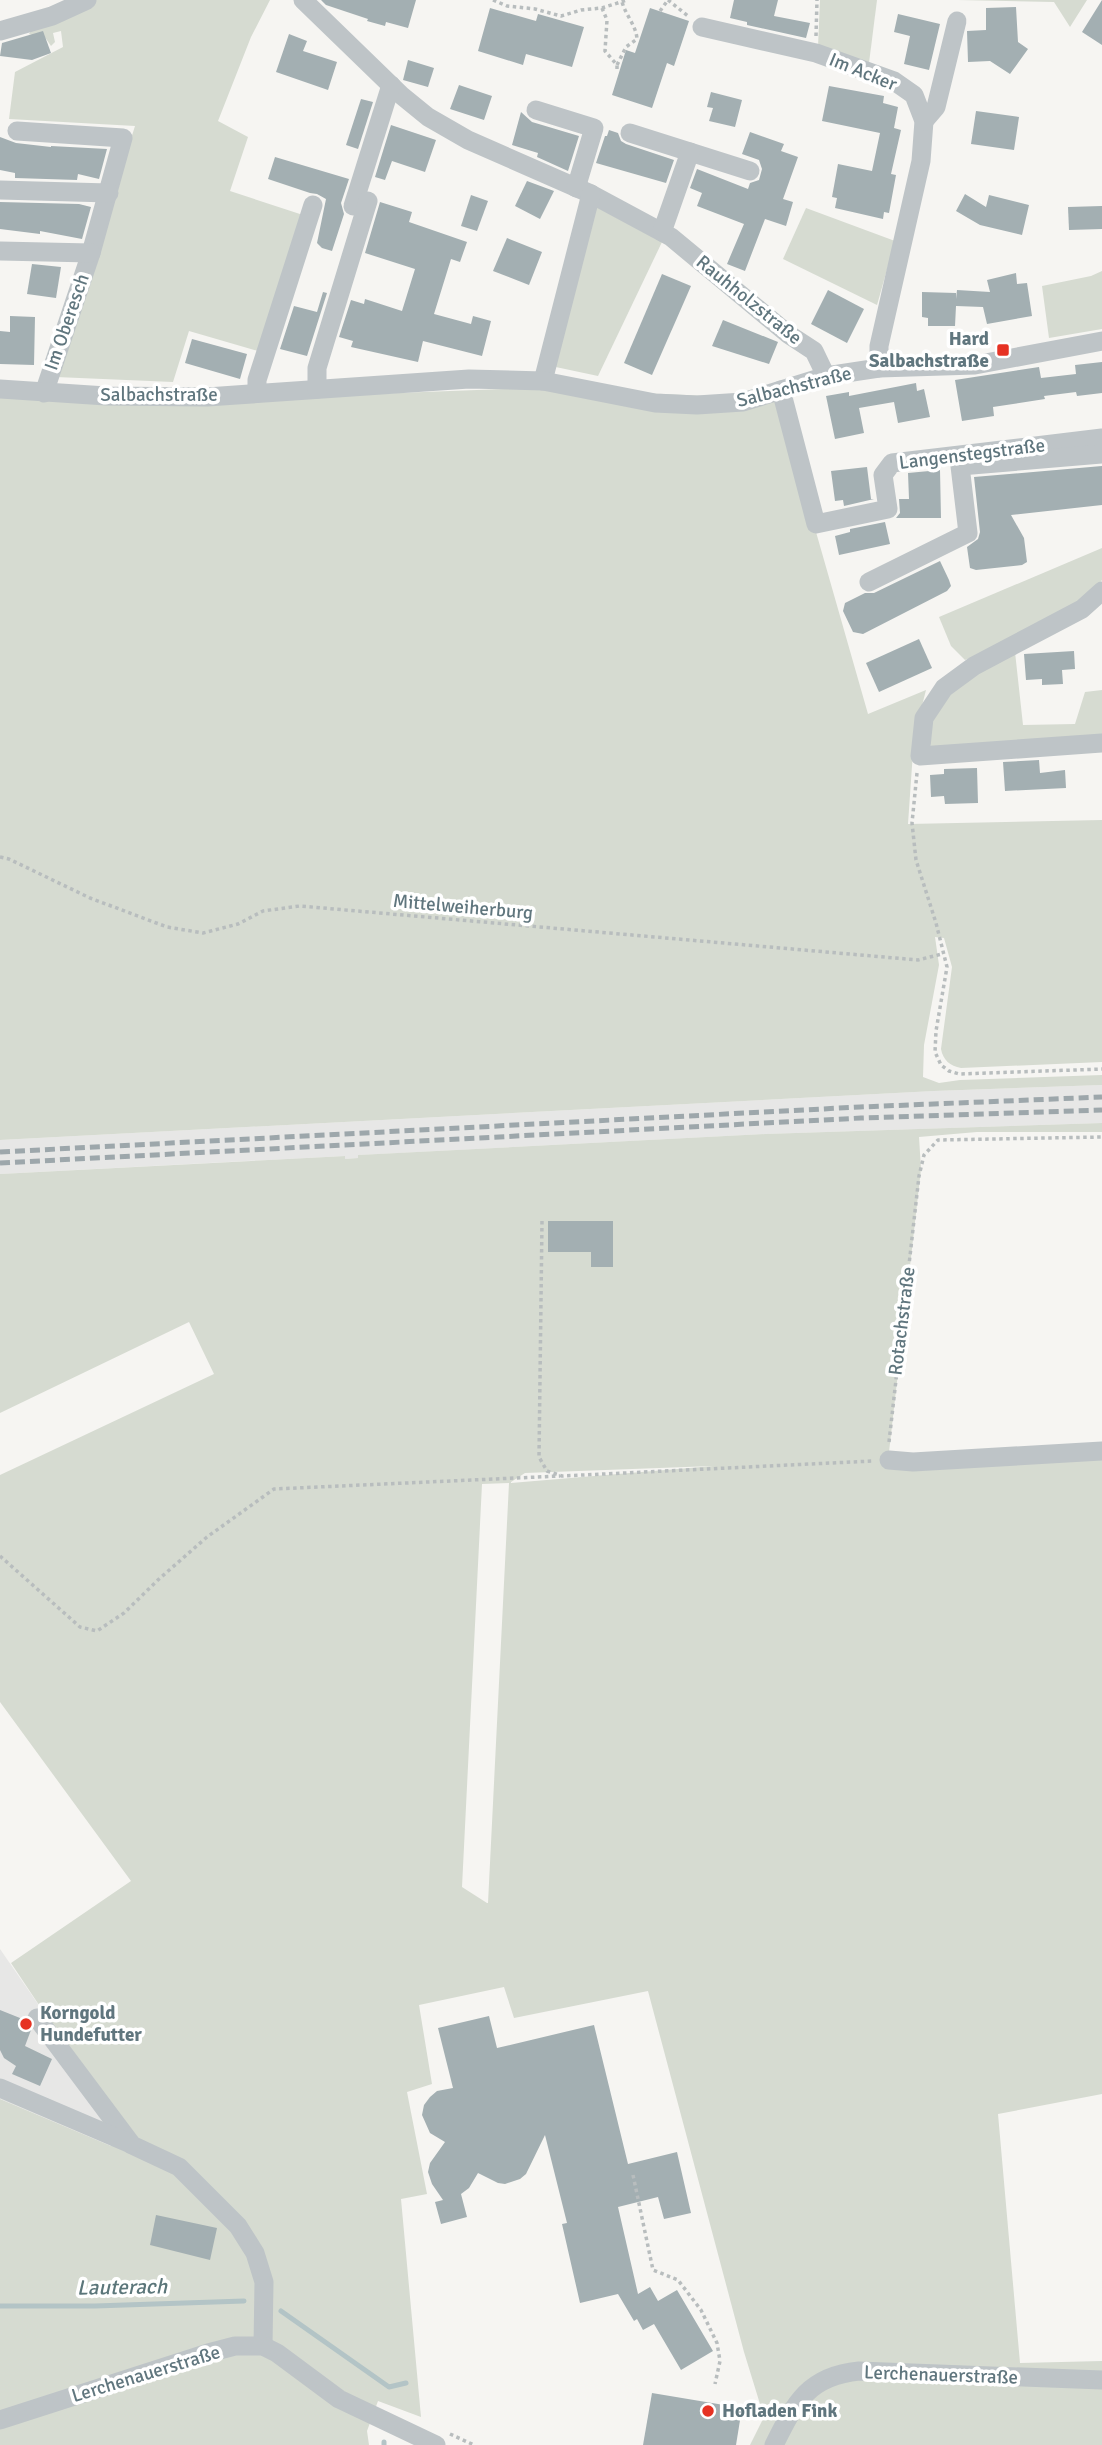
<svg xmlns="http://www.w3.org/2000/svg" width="1102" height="2445" font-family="Signika,sans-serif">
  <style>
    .built { fill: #e7e7e6 }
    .green { fill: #d6dbd1; fill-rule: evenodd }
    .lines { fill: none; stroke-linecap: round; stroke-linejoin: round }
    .stream { stroke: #b3c4c6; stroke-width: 5 }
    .building { fill: #a3afb2 }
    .path { stroke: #b8bdbe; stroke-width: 3.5; stroke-dasharray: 3.5 3.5; stroke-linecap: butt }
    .minor { stroke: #bec4c7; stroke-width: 19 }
    .rail { stroke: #9da7ab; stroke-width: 5; stroke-dasharray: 10 5; stroke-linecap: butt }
    .poi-dot { fill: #e63223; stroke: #fff; stroke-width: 2.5 }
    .labels { text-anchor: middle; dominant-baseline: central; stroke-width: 7; stroke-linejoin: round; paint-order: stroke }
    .street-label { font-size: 19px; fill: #60767e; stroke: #fff }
    .poi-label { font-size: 19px; font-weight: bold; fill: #60767e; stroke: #fff; text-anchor: start }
    .water-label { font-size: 21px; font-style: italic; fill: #5b767a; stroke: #fff }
  </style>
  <rect width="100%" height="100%" fill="#f6f5f2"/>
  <!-- built -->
  <g class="built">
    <path d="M1102,1085V1123L765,1134L359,1155V1158L345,1159L344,1156L0,1174V1140L934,1091Z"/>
    <path d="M0,1949L127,2133L111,2146L0,2099Z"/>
  </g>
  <!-- green -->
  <g class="green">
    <path d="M93,0H270L251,37L218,121L248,137L230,191L303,215L258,351L189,331L173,382L56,377L135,126L9,119L15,72L63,47L61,31L53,33L55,42L51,46L42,33L35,36L29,34L40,15Z"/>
    <path d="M820,0H877L869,63L818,47Z"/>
    <path d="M958,0H1087L1070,27L1054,2Z"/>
    <path d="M593,205L662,242L598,376L551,366Z"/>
    <path d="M806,208L895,241L877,305L783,259Z"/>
    <path d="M1102,271V329L1049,338L1042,286L1091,276Z"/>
    <path d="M530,388L778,399L868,714L926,690L914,737L908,824L1102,820V1062L961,1068C950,1066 943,1060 941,1049L952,967L944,938L935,937L939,965L924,1045L923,1077L939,1083L960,1080L1102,1075V1085L934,1091L0,1140V397L317,396Z"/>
    <path d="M1102,548V580L1090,597L988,651L965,660L951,646L939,617Z"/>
    <path d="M1015,652L1023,725L1075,724L1085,692L1102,690V736L931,747C915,701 983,669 1015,652Z"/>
    <path d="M1102,1123V1132H977L919,1137L921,1169L889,1452L923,1456L1102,1443V2094L998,2114L1020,2363L1102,2361V2445H750L764,2417L744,2352L648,1991L514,2018L504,1987L419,2005L432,2084L407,2092L427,2194L401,2199L421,2417L378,2401L367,2431L369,2445H0V2099L111,2146L87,2077L11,1963L131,1881L0,1702V1475L214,1374L189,1322L0,1413V1174L345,1156V1159L358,1158V1155L765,1134ZM713,1466L511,1483V1482L525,1473ZM509,1483L488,1903H487L462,1887L482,1484Z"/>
  </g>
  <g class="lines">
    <!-- stream -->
    <g class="stream">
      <path d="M0,2306H95L244,2301"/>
      <path d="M281,2311L389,2387L406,2383"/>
      <path d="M384,2442V2445"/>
    </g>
  </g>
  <!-- building -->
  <g class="building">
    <path d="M321,0H416L408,28L386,22L385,26L367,21L368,19L326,5Z"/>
    <path d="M734,0H778L774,16L810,23L806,38L747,25V22L730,18Z"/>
    <path d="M1102,0V45L1082,32Z"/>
    <path d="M1016,7L1018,42L1028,49L1010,74L990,61L968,62L967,31L986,30V8Z"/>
    <path d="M490,8L536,21L538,14L584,27L572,67L526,54L523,65L478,51Z"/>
    <path d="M650,8L689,21L674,66L667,63L652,108L612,95L626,50L635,53Z"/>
    <path d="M898,14L940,24L929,70L904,64L910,36L894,32Z"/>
    <path d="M43,31L51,53L32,60L0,56L2,43Z"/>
    <path d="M289,34L307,41L303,51L337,62L328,90L276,72Z"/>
    <path d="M408,60L434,68L428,87L403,80Z"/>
    <path d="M459,85L492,96L484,120L450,109Z"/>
    <path d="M829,86L884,96L883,103L898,107L894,128L901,130L891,174L896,175L889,213L884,212L883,219L835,208L837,198L832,197L838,164L872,171L880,133L822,121Z"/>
    <path d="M711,92L742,100L735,127L709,121L713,108L707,107Z"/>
    <path d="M361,99L373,102L358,149L346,145Z"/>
    <path d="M976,111L1019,117L1014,150L971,144Z"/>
    <path d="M521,112L532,122L579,136L568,171L537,157L538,153L512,145Z"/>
    <path d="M391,125L436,140L425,172L392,161L385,180L375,177Z"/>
    <path d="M609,130L618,133L621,141L626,144L674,160L666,183L596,163L605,136H607Z"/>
    <path d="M750,132L784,144L781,151L798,157L783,199L793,202L786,226L765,219L745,271L727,264L744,224L697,206L702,193L690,188L697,169L748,189L750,183L759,180L762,169L759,160L742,154Z"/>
    <path d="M0,137L16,143L51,147V146L107,149L99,179L78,174L77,180L15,178V173L0,170Z"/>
    <path d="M275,157L349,179L341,203L344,214L332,251L322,248L317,243L326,199L317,194L310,193L268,179Z"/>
    <path d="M527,181L554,191L540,219L515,206Z"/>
    <path d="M965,194L986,207L989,195L1029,205L1022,235L980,225L956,211Z"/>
    <path d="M471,195L488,201L477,231L461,226Z"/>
    <path d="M0,202L79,204L91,207L82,239L40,231V234L0,229Z"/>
    <path d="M380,202L412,212L409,222L467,242L460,262L451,259L434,314L471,324L473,316L491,321L482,356L423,341L418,362L351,347L353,341L339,337L351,300L364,304L365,299L402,311L415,269L365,253Z"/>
    <path d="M1102,206V229L1069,230L1068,207Z"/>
    <path d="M507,238L542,252L529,285L493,271Z"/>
    <path d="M32,264L61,267L56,298L27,294Z"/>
    <path d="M1016,273L1017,284L1027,283L1032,316L987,324L983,307L956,306L955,326H928V318L922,317V292L956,293V299L957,290L990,292L987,280Z"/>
    <path d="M662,274L691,286L652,375L624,363Z"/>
    <path d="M828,290L864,309L847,343L811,324Z"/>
    <path d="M323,292L327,293L307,356L280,349L294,306L317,312Z"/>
    <path d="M10,316L35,317L34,365L0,364V331L10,332Z"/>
    <path d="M723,320L778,342L769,364L712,346Z"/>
    <path d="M192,339L247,354L240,379L185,363Z"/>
    <path d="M1102,362V393L1077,396L1076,392L1044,396L1045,399L993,407L994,416L962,421L955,380L1039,367L1041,378L1076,374L1075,365Z"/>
    <path d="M916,383L917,391L924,389L930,417L898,423L894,402L859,408L864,433L835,439L826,396L849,392V396Z"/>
    <path d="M1102,466V505L1011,515L1024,538L1027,562L1022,565L976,570L970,568L967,547L978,539L980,532L974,477Z"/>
    <path d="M867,467L871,499H874L844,506L843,500L835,501L831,471Z"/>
    <path d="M940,470L941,518H896L900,513L899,499H909L908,473Z"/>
    <path d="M885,522L890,544L839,555L835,536L850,532V529Z"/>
    <path d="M940,561L949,580L951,586L947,591L863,634L853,632L843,611L845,603L865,593H874Z"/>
    <path d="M919,639L932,668L879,692L866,663Z"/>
    <path d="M1074,651L1075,669L1062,670L1063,684L1042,685V679L1026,680L1024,654Z"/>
    <path d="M1039,760L1040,773L1065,770L1066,788L1005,791L1003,762Z"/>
    <path d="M977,768L978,803L945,804L944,796L931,797L930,775L944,774V769Z"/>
    <path d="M548,1221H613V1267H591V1252H548Z"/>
    <path d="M0,2010L25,2020L31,2030L25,2046L52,2059L40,2086L12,2074L16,2066L4,2058L0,2050Z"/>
    <path d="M489,2016L497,2048L594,2025L628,2164L677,2152L691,2213L664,2219L658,2197L618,2207L638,2294L650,2287L658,2301L677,2290L713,2351L681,2370L654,2324L643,2330L637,2319L634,2321L618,2294L580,2303L562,2224L567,2223L545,2135L526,2174L520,2179L505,2184L498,2183L478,2173L469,2188L461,2194L467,2217L441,2224L435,2202L443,2200L432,2184L428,2172L430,2163L445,2142L430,2133L422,2115L424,2105L430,2097L437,2091L453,2088L438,2028Z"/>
    <path d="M156,2215L217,2228L210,2260L150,2245Z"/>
    <path d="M652,2393L742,2408L736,2445H643Z"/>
  </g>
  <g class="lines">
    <!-- path -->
    <g class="path">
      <path d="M493,0L507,6L535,9L561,16L581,10L602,8L627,0"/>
      <path d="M668,0L688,16"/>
      <path d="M602,8L607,20L605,51L617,65V69"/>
      <path d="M660,11L668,0"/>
      <path d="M816,36L817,0"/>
      <path d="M617,65L626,47L637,39C636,25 626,16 622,2"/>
      <path d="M917,773L912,823L916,860L936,923L947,967L936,1031L935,1052L941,1065L949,1071L959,1074L1102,1069"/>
      <path d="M0,857L9,859L90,898L167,927L203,933L238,924L263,911L300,906L918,960L942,954"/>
      <path d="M542,1221L539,1457L547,1471L562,1476L872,1461"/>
      <path d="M889,1442L919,1176L924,1155L938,1140L1102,1137"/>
      <path d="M0,1556L80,1627L97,1631L124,1613L159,1579L207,1537L274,1489L560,1476"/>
      <path d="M633,2175L653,2270L678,2280L701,2310L717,2343L720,2361L715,2384"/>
      <path d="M450,2434L474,2445"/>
    </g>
    <!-- minor -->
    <g class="minor">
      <path d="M303,0L401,95L428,117L468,140L591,194L671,237L788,334L814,351L826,376"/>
      <path d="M702,27L816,53L894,81L914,95L924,121L921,161L879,346V368"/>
      <path d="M0,31L52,16L87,0"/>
      <path d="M536,110L594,128L576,188"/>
      <path d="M924,121L936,107L957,21"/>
      <path d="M17,131L123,138L91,253L44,393"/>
      <path d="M630,133L750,171"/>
      <path d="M0,190L109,193"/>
      <path d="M353,206L391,85"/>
      <path d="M662,232L690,152"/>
      <path d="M0,251L91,253"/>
      <path d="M543,381L591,194"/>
      <path d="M0,389L106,396L207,397L469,379L543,381L655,403L697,405L743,402L826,376L879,368L975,365L1102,341"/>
      <path d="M317,389V368L368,201"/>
      <path d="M781,390L816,524L888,509L883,475L892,463L1102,438"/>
      <path d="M257,393V380L313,205"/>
      <path d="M869,582L968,533L960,466L1102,454"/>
      <path d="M1102,591L1082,609L974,666L944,688L924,718L920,756L1102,743"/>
      <path d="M889,1460L913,1462L1102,1451"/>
      <path d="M37,2018L132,2145L179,2167L238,2226L255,2253L264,2282L263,2346"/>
      <path d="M0,2088L131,2144"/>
      <path d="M0,2420L208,2353L235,2346H263L277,2353L339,2399L436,2445"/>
      <path d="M774,2445C795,2403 808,2376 859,2371L1102,2380"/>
    </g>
    <!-- rail -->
    <g class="rail">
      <path d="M0,1152L860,1107L1102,1097"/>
      <path d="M0,1163L861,1118L1102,1110"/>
    </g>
  </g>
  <!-- markers -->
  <g class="poi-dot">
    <rect x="996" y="343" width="14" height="14" rx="3.5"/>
    <circle cx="26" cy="2024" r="7"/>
    <circle cx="708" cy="2411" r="7"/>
  </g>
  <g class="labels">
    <!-- street labels -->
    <g class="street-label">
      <text transform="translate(863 72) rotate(22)">Im Acker</text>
      <text transform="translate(749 300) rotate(39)">Rauhholzstraße</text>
      <text transform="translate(67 322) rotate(-71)">Im Oberesch</text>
      <text transform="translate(794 387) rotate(-14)">Salbachstraße</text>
      <text x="159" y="395">Salbachstraße</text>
      <text transform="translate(972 454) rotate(-7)">Langenstegstraße</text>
      <text transform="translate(463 907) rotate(5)">Mittelweiherburg</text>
      <text transform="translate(902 1321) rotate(-83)">Rotachstraße</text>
      <text transform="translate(146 2374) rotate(-17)">Lerchenauerstraße</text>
      <text transform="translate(941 2375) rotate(2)">Lerchenauerstraße</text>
    </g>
    <!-- poi labels -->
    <g class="poi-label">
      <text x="989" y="339" text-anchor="end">Hard<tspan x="989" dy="22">Salbachstraße</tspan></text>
      <text x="40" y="2013">Korngold<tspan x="40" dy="22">Hundefutter</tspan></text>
      <text x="722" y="2411">Hofladen Fink</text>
    </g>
    <!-- water labels -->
    <g class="water-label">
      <text transform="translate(122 2287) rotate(-1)">Lauterach</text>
    </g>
  </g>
</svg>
